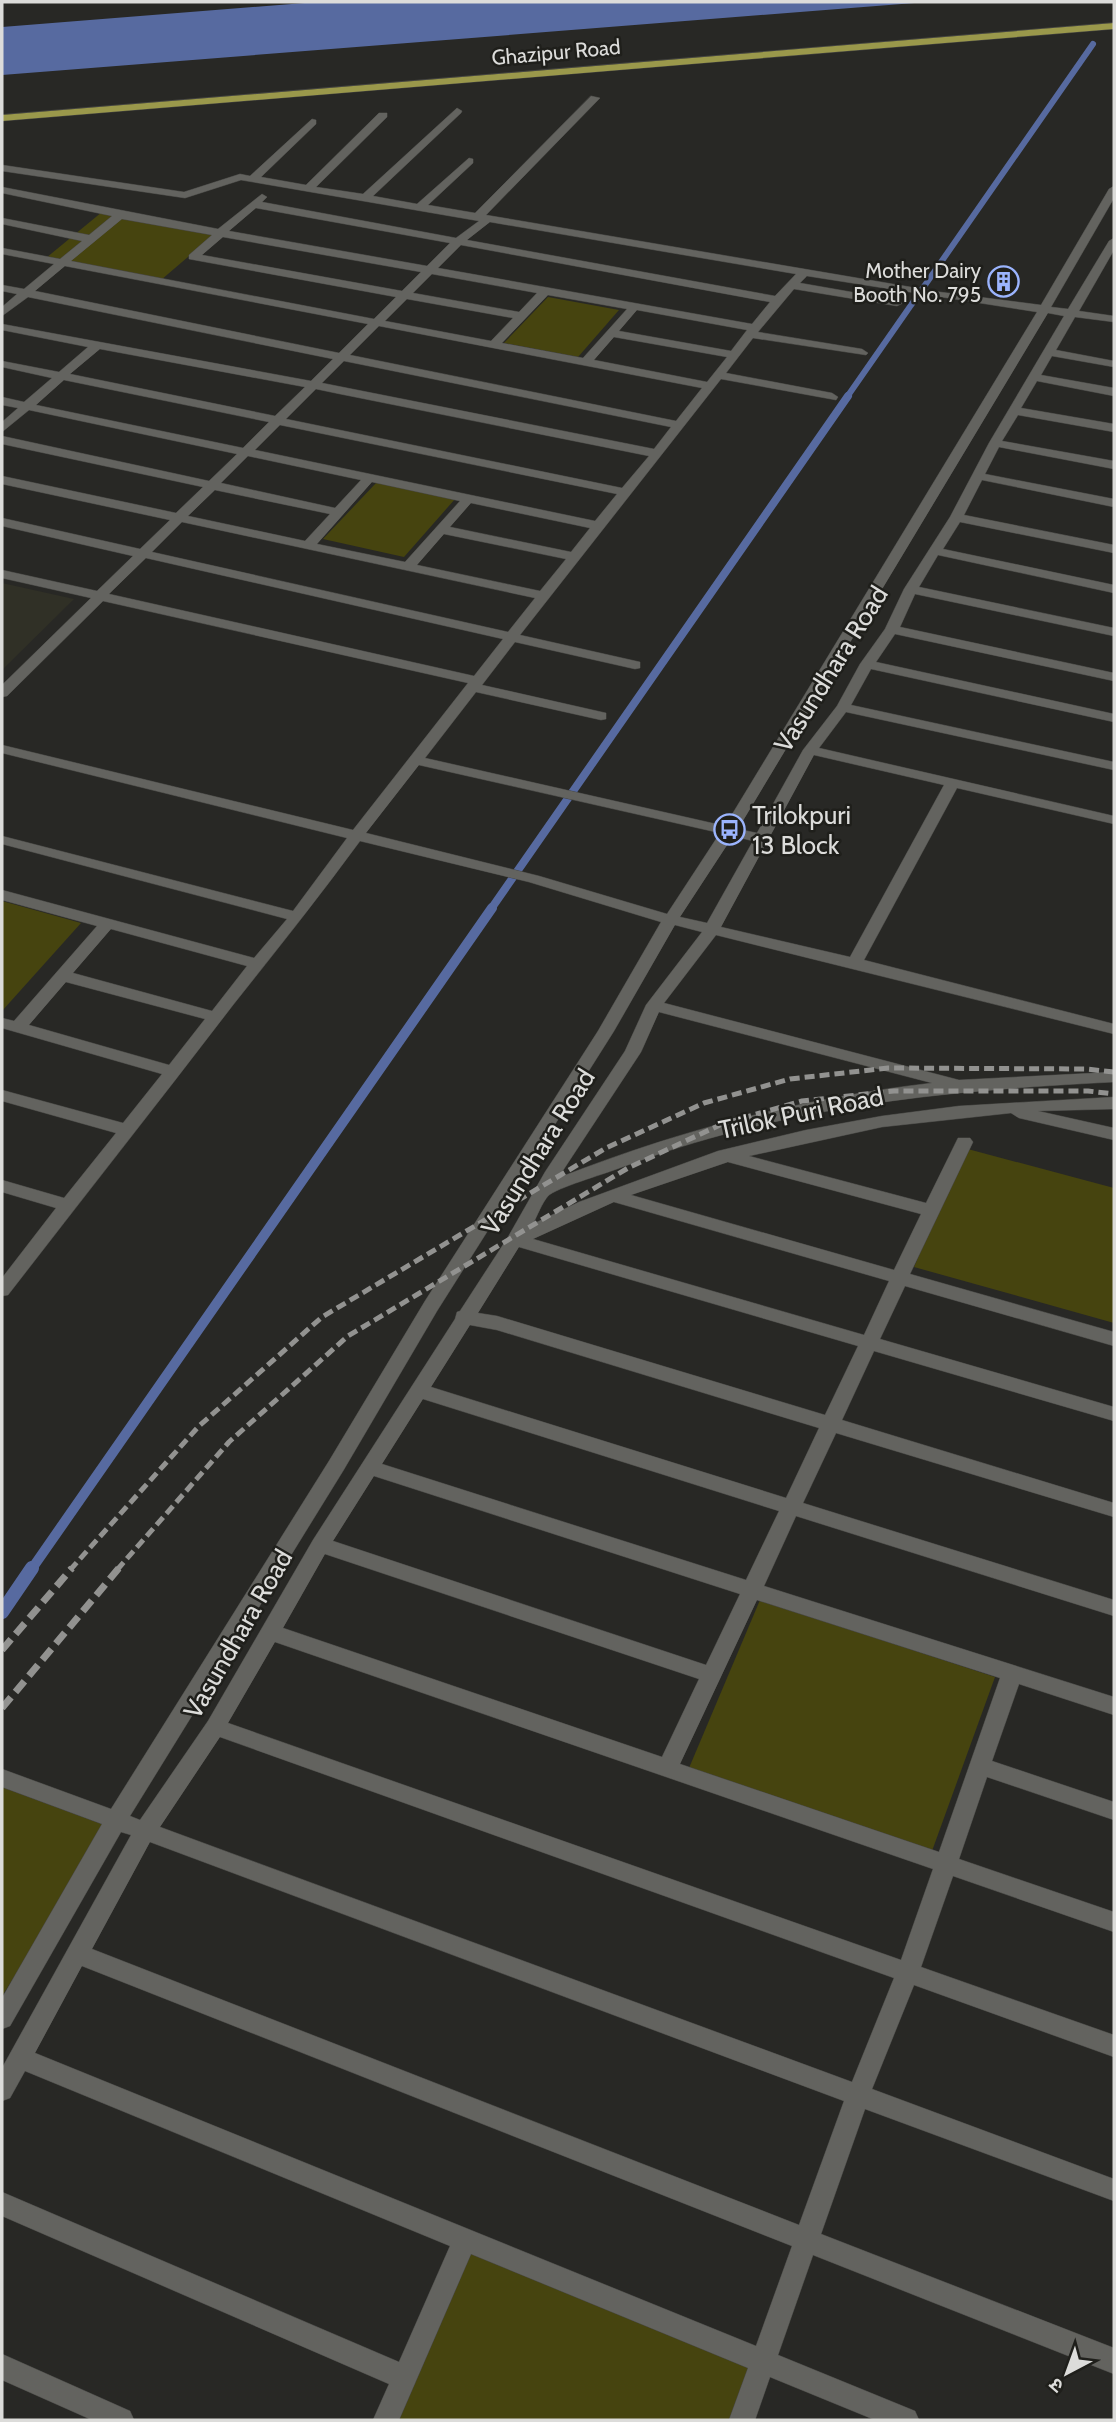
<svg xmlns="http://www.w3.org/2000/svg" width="1116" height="2422" font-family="Cabin,'Noto Sans Devanagari',sans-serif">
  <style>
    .built { fill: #303026 }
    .green { fill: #46440f }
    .water { fill: #576aa0 }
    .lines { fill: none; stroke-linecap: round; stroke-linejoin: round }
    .stream-far3 { stroke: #576aa0; stroke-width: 6 }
    .stream-far2 { stroke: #576aa0; stroke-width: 8 }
    .stream-far1 { stroke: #576aa0; stroke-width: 10 }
    .stream { stroke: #576aa0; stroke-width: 14 }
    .minor-casing { stroke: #464643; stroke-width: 1 }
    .major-casing { stroke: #464643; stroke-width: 1 }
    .minor { fill: #63635f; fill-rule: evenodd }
    .major { fill: #9a984b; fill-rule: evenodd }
    .rail-far1 { stroke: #929290; stroke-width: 5; stroke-dasharray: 10 5; stroke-linecap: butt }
    .rail { stroke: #929290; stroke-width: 7; stroke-dasharray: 14 7; stroke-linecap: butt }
    .labels { text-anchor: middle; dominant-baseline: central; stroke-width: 5; stroke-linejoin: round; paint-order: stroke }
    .far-street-label { font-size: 21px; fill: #dcdcda; stroke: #1f1f1b }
    .far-poi-label { font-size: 21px; fill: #dcdcda; stroke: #1f1f1b; text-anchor: end }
    .street-label { font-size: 26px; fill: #dcdcda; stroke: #1f1f1b }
    .poi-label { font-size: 26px; fill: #dcdcda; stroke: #1f1f1b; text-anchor: start }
  </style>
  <rect width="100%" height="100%" fill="#282825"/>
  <!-- built -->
  <path class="built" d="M2,583L74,599L2,670Z"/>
  <!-- green -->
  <g class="green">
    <path d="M102,212L216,233L161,280L46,258Z"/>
    <path d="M548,297L619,310L578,357L504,343Z"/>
    <path d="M377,482L455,499L404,557L323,539Z"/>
    <path d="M2,901L81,923L2,1011Z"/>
    <path d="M964,1148L1114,1188V1323L914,1267Z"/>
    <path d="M760,1600L995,1677L932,1851L689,1768Z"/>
    <path d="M2,1787L110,1827L2,1996Z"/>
    <path d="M471,2251L750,2366L730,2420H398Z"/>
  </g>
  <!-- water -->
  <path class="water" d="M317,2H927L2,75V27Z"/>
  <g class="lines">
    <!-- stream-far3 -->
    <path class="stream-far3" d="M847,397L1093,44"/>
    <!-- stream-far2 -->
    <path class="stream-far2" d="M491,909L848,396"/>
    <!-- stream-far1 -->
    <path class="stream-far1" d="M31,1570L492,908"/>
    <!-- stream -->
    <path class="stream" d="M2,1612L32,1568"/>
    <defs>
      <g id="minor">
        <path d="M591,96L600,98L486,215L940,292L1041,305L1109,189L1114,186V198L1051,307L1068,309L1109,241L1114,238V250L1079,311L1114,316V322L1075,317L1056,350L1114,361V367L1052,356L1041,375L1114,388V396L1037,381L1021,408L1114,424V432L1018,415L1002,441L1114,461V469L999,447L985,474L1114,499V507L982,480L964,515L1114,545V553L960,522L943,549L1114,585V593L938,555L919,587L1114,628V636L915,594L900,627L1114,673V681L895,634L876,662L1114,714V722L871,669L851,705L1114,762V770L846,712L819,748L1114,816V824L957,788L864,960L1114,1024V1034L716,935L664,1003L959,1080L1114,1072V1082C939,1091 783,1106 617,1169C604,1174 556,1188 548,1196C542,1203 537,1216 533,1224L579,1202L718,1151L806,1130L882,1116L959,1106L1114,1097V1109L1038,1111L1114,1128V1140L1019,1118L1011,1113L882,1127L749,1156L926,1203L958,1138H970L973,1142L910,1274L1114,1332V1346L905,1286L880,1339L1114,1407V1421L874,1351L842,1420L1114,1503V1517L836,1433L803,1503L1114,1600V1616L796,1516L764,1586L1114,1697V1715L1019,1684L992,1761L1114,1802V1820L987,1777L959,1859L1114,1912V1932L953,1876L921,1967L1114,2035V2057L914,1985L872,2089L1114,2179V2201L865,2109L821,2234L1114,2348V2374L813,2255L778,2355L915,2411L919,2420H875L770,2377L755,2420H729L748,2368L471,2254L399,2420H373L389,2384L2,2216V2192L399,2362L450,2246L25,2071L10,2098L2,2101V2068L131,1835L121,1832L10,2026L2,2029V1998L102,1824L2,1787V1769L111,1809L329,1461L425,1301L598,1031L661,922L529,882L360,841C319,897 276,951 233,1005C158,1103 83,1198 8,1295L2,1296V1278L56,1208L2,1192V1180L64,1198L116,1133L2,1101V1090L123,1123L162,1074L2,1028V1018L14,1021L97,926L2,900V890L254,958L287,919L2,844V836L293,911L347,838L2,753V745L353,830L468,683L103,601L7,696L2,697V685L91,598L2,578V570L97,591L133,556L2,526V518L140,549L170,520L2,484V476L176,513L203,487L2,444V436L209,481L237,454L29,410L2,432V422L18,408L2,405V397L24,402L52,378L2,367V361L59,372L88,347L2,330V324L311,381L333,359L28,297L2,316V307L17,294L2,291V285L24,289L54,264L2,254V248L60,259L82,241L2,224V218L89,235L112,216L2,193V187L218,229L262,194L267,197L262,202L456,238L479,221L241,180L185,198L2,171V165L184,192L240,174L250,176L312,119L316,120V124L261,177L306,185L379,113H387V117L316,187L363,194L457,108L462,111L461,113L373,196L417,204L469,158L473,159V163L428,205L475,213ZM256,208L450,243L427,266L229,231ZM122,219L212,235L189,255V259L396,297L374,319L71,261ZM490,222L796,274L775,296L467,240ZM223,237L421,272L402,291L202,255ZM461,245L770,302L752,324L438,268ZM65,266L368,324L339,353L35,291ZM432,274L537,293L519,312L413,293ZM807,276L1037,312L725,826L425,758L476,692L601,720L606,719V713L482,685L515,642L635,669L640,668V662L520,635L721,379L836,400L838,397L832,393L726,373L753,338L866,355L868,353L862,349L758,332L794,289L897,306L903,303L897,300L800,283ZM548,295L627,309L583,358L502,343ZM407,299L513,318L491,341L385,321ZM637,310L747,330L731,351L619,331ZM1048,313L1064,316L989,443L950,517L904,589L885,629L860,664L837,706L803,750L757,833L738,829ZM379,326L702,388L676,421L350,355ZM614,337L727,357L707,382L594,360ZM100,349L305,387L275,416L70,374ZM344,361L671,427L654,449L322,383ZM64,380L269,422L243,448L36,405ZM316,389L340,394L649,456L622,488L286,419ZM280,425L617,494L595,521L255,450ZM248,456L361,480L335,508L221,483ZM372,482L460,501L405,562L317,544ZM215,490L330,514L305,541L188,516ZM471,503L590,528L571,552L450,527ZM182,522L535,598L508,632L152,552ZM444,534L566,559L540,591L417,565ZM146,558L503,639L474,676L109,594ZM814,755L944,785L850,957L721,927ZM419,765L720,833L667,914L539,876L366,833ZM733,836L753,841L707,923L680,917ZM675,925L702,932L646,1005L625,1051L545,1172L508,1237L460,1311L457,1312L455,1319L313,1540L208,1721L140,1820L130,1816L343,1471L437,1311L614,1031ZM111,929L247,966L212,1011L73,973ZM66,982L205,1019L169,1065L29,1025ZM659,1012L932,1083C802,1098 680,1130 558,1178L641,1052ZM728,1162L921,1214L894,1270L631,1195ZM614,1202L889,1281L864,1335L533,1239ZM519,1247L858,1346L825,1415L497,1316L478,1313ZM470,1325L497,1330L819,1428L786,1498L431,1387ZM423,1399L779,1511L746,1580L382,1464ZM374,1476L740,1594L706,1665L333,1541ZM325,1554L699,1679L662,1757L283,1628ZM757,1600L1000,1678L939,1852L680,1764ZM275,1642L933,1869L901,1960L228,1723ZM220,1737L894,1978L852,2082L160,1827ZM150,1842L844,2101L799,2225L92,1949ZM82,1966L792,2246L756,2346L35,2053Z"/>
        <path d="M2,2354L130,2411L134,2420H92L2,2380Z"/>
      </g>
      <path id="major" d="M1114,23V29L2,121V115Z"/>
    </defs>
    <!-- minor casing -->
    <use href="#minor" class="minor-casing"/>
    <!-- major casing -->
    <use href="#major" class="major-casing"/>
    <!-- minor -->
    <use href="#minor" class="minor"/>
    <!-- major -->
    <use href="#major" class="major"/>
    <!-- rail-far1 -->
    <g class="rail-far1">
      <path d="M70,1570L199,1426L322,1317L606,1148L704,1103L790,1079L888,1068L1086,1069L1114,1072"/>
      <path d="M117,1570L229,1442L348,1336L628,1168L722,1124L802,1101L894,1091H1088L1114,1094"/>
    </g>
    <!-- rail -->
    <g class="rail">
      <path d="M2,1650L72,1568"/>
      <path d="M2,1708L119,1568"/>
    </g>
  </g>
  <!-- icons -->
  <defs>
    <symbol id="building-ring" viewBox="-11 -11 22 22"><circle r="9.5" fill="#1f1f1b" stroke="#9bb4fd" stroke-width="1.5"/><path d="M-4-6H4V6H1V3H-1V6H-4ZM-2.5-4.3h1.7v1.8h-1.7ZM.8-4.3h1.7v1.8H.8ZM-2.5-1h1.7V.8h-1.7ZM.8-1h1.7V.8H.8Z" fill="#9bb4fd"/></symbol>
    <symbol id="bus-ring" viewBox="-11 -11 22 22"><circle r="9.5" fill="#1f1f1b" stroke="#9bb4fd" stroke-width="1.5"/><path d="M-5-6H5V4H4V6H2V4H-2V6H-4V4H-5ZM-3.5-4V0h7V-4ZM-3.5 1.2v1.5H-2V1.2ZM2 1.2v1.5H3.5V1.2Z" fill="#9bb4fd"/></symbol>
  </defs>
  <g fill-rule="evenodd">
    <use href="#building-ring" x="986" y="264" width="35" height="35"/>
    <use href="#bus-ring" x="712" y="812" width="35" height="35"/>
  </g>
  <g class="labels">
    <!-- far-street labels -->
    <g class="far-street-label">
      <text transform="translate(556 52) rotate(-5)">Ghazipur Road</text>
    </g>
    <!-- far-poi labels -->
    <g class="far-poi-label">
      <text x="981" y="270">Mother Dairy<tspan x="981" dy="24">Booth No. 795</tspan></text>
    </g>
    <!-- street labels -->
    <g class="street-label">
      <text transform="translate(831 669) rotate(-58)">Vasundhara Road</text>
      <text transform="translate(801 1113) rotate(-12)">Trilok Puri Road</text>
      <text transform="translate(538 1152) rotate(-58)">Vasundhara Road</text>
      <text transform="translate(238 1634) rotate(-60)">Vasundhara Road</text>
    </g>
    <!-- poi labels -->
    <g class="poi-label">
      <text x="752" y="815">Trilokpuri<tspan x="752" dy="30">13 Block</tspan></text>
    </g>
  </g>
  <!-- border -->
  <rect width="1116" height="2422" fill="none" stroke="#dcdcda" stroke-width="7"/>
  <!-- north arrow -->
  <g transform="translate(1067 2373) rotate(221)" stroke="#1f1f1b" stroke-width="5" paint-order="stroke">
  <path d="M0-5L12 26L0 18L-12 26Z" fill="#dcdcda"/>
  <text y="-10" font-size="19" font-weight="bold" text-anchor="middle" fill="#dcdcda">उ</text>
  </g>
</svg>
